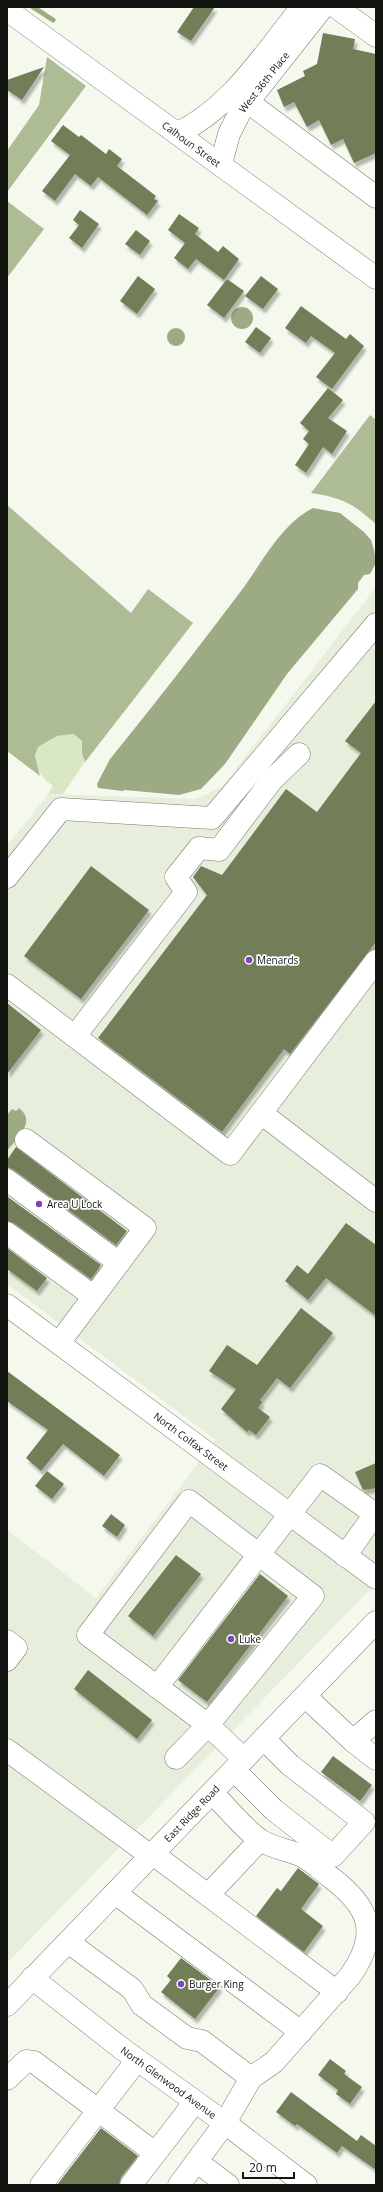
<svg xmlns="http://www.w3.org/2000/svg" width="383" height="2192" font-family="'Open Sans',sans-serif">
  <style>
    .built { fill: #e7eedc }
    .green { fill: #dae7c4 }
    .forest { fill: #aebc95 }
    .water { fill: #9dab85 }
    .lines { fill: none; stroke-linecap: round; stroke-linejoin: round }
    .stream { stroke: #9dab85; stroke-width: 5 }
    .building { fill: #717e59; filter: url(#shadow) }
    .minor-casing { stroke: #797c73; stroke-width: 23 }
    .major-casing { stroke: #797c73; stroke-width: 23 }
    .minor { stroke: #fff; stroke-width: 22 }
    .major { stroke: #fff; stroke-width: 22 }
    .poi-dot { fill: #7f44ba; stroke: #fff; stroke-width: 1.5 }
    .labels { text-anchor: middle; dominant-baseline: central; stroke-width: 3.5; stroke-linejoin: round; paint-order: stroke }
    .street-label { font-size: 10px; fill: #131511; stroke: #fff }
    .poi-label { font-size: 10px; fill: #131511; stroke: #fff; text-anchor: start }
  </style>
  <defs>
    <filter id="shadow"><feDropShadow dx="2.5" dy="4.5" stdDeviation="1" flood-color="#0004"/></filter>
  </defs>
  <rect width="100%" height="100%" fill="#f4f8ed"/>
  <!-- built -->
  <path class="built" d="M376,587V1583L7,1963V1530L96,1598L216,1440L7,1284V846L48,794L195,799L222,787Z"/>
  <!-- green -->
  <path class="green" d="M74,734L82,741V753L85,762L63,794H48L53,786C39,775 32,766 38,747L57,736Z"/>
  <!-- forest -->
  <g class="forest">
    <path d="M47,57L86,86L7,192V151L39,105Z"/>
    <path d="M7,201L44,229L7,278Z"/>
    <path d="M370,415L376,420V524C352,503 343,498 311,493Z"/>
    <path d="M7,505L131,613L148,589L193,623L85,762L82,753V741L74,734L57,736L38,747L35,756L40,776L7,751Z"/>
  </g>
  <!-- water -->
  <g class="water">
    <circle cx="242" cy="318" r="11"/>
    <circle cx="176" cy="337" r="9"/>
    <path d="M313,508L340,513L364,532L371,540L374,550L376,563L370,574L364,575L358,583V589L287,674L225,764L201,789L179,795L125,790L122,791L98,788L97,784L110,759C155,704 198,648 241,591C262,563 281,524 313,508Z"/>
    <path d="M19,1108C37,1122 17,1138 7,1151V1115L12,1109L16,1111Z"/>
  </g>
  <g class="lines">
    <!-- stream -->
    <path class="stream" d="M33,7L53,20"/>
  </g>
  <!-- building -->
  <g class="building">
    <path d="M194,7H215L191,41L177,32Z"/>
    <path d="M323,33L355,39L353,49L376,54V153L354,163L343,139L331,145L319,120L307,127L294,102L284,107L277,90L305,76L303,71L317,64Z"/>
    <path d="M44,67L22,100L7,90V80Z"/>
    <path d="M63,125L79,137L81,135L106,154L109,149L122,159L117,166L156,196L154,199L158,201L147,215L98,177L91,186L75,174L55,201L42,191L70,155L51,141Z"/>
    <path d="M80,210L99,224L82,248L69,238L79,225L73,220Z"/>
    <path d="M179,214L199,228L195,234L218,252L223,246L239,259L224,280L196,259L188,269L174,258L185,243L168,230Z"/>
    <path d="M136,230L150,241L140,255L125,244Z"/>
    <path d="M138,276L155,289L137,314L120,301Z"/>
    <path d="M261,276L278,289L263,309L245,296Z"/>
    <path d="M227,279L244,291L224,318L207,305Z"/>
    <path d="M301,306L346,339L350,334L364,346L332,389L316,377L335,353L311,336L306,343L285,328Z"/>
    <path d="M256,327L271,338L260,353L245,342Z"/>
    <path d="M328,388L343,400L328,418L347,431L332,454L323,447L306,473L295,465L309,444L303,439L309,431L300,423Z"/>
    <path d="M376,701V942L290,1054L284,1049L222,1132L98,1038L207,895L193,877L201,866L222,875L286,789L317,812L361,753L345,741Z"/>
    <path d="M91,866L149,910L81,999L24,956Z"/>
    <path d="M7,1003L41,1030L7,1074Z"/>
    <path d="M16,1147L127,1231L116,1245L14,1170L7,1167V1160Z"/>
    <path d="M8,1197L101,1265L91,1279L14,1223L7,1221Z"/>
    <path d="M346,1223L376,1245V1316L326,1278L308,1300L285,1281L297,1265L308,1274Z"/>
    <path d="M7,1248L47,1278L37,1291L7,1269Z"/>
    <path d="M301,1308L333,1333L290,1388L277,1378L260,1400L262,1402L258,1408L270,1417L256,1435L249,1430L247,1432L221,1409L236,1389L209,1371L227,1345L257,1365Z"/>
    <path d="M7,1371L120,1455L104,1476L63,1444L41,1471L26,1458L48,1430L7,1401Z"/>
    <path d="M376,1463V1488L363,1490L355,1472Z"/>
    <path d="M47,1471L64,1484L52,1499L35,1486Z"/>
    <path d="M111,1514L125,1525L117,1537L102,1526Z"/>
    <path d="M176,1555L201,1574L153,1636L128,1616Z"/>
    <path d="M260,1574L288,1596L207,1702L178,1680Z"/>
    <path d="M88,1670L152,1720L137,1739L74,1689Z"/>
    <path d="M333,1756L372,1785L360,1801L321,1772Z"/>
    <path d="M298,1868L319,1884L301,1909L323,1926L304,1952L256,1916L277,1888L281,1891Z"/>
    <path d="M181,1958L220,1987L195,2019L161,1992L171,1980L167,1976Z"/>
    <path d="M330,2059L346,2071L344,2074L362,2087L350,2104L336,2094L338,2090L318,2075Z"/>
    <path d="M291,2092L357,2141L361,2135L376,2146V2170L342,2146L337,2153L297,2124L295,2126L276,2112Z"/>
    <path d="M101,2128L138,2156L121,2177L119,2185H57Z"/>
  </g>
  <g class="lines">
    <defs>
      <g id="minor">
        <path d="M336,7L376,36"/>
        <path id="s1" d="M7,10L376,278"/>
        <path d="M248,102L376,197"/>
        <path d="M178,133C232,107 265,52 302,7"/>
        <path id="s2" d="M221,164L229,134L240,112L323,7"/>
        <path d="M7,877L61,809L212,818L376,624"/>
        <path d="M376,961L261,1113L376,1201"/>
        <path d="M7,985L230,1154L261,1113"/>
        <path d="M75,1036L186,892L176,877L199,848L219,850L272,780L299,754"/>
        <path d="M26,1140L145,1228L59,1343"/>
        <path d="M7,1180L119,1263"/>
        <path d="M7,1233L93,1296"/>
        <path id="s3" d="M7,1305L376,1578"/>
        <path d="M7,1641L16,1648L7,1660"/>
        <path d="M157,1687L320,1475L375,1514L345,1556"/>
        <path d="M305,1696L353,1741L376,1759"/>
        <path d="M353,1741L376,1721"/>
        <path d="M7,1750L151,1856"/>
        <path d="M176,1758L208,1725L313,1596L189,1501L88,1635L208,1725L244,1759"/>
        <path d="M234,1770L274,1810L333,1856L364,1822L290,1765L264,1739"/>
        <path d="M153,1854L337,1992"/>
        <path d="M115,1893L301,2032"/>
        <path d="M208,1895L260,1840"/>
        <path d="M68,1942L132,1989L142,2005L187,2038L202,2041L251,2078"/>
        <path id="s4" d="M32,1978L121,2048L225,2123L306,2185"/>
        <path d="M7,2079L26,2061L34,2062L155,2153"/>
        <path d="M197,2162L228,2185"/>
        <path d="M41,2185L137,2060"/>
        <path d="M131,2185L194,2103"/>
        <path d="M179,2185L225,2123L251,2078L274,2062L350,1976C381,1932 369,1906 329,1876C321,1870 312,1861 302,1856C289,1850 272,1848 260,1840C243,1828 227,1807 212,1793"/>
      </g>
      <g id="major">
        <path id="s5" d="M7,2005L376,1622"/>
      </g>
    </defs>
    <!-- minor casing -->
    <use href="#minor" class="minor-casing"/>
    <!-- major casing -->
    <use href="#major" class="major-casing"/>
    <!-- minor -->
    <use href="#minor" class="minor"/>
    <!-- major -->
    <use href="#major" class="major"/>
  </g>
  <!-- markers -->
  <g class="poi-dot">
    <circle cx="249" cy="960" r="4"/>
    <circle cx="39" cy="1204" r="4"/>
    <circle cx="231" cy="1639" r="4"/>
    <circle cx="181" cy="1984" r="4"/>
  </g>
  <g class="labels">
    <!-- street labels -->
    <g class="street-label">
      <text stroke="none"><textPath href="#s2" startOffset="94">West 36th Place</textPath></text>
      <text stroke="none"><textPath href="#s1" startOffset="228">Calhoun Street</textPath></text>
      <text stroke="none"><textPath href="#s3" startOffset="229">North Colfax Street</textPath></text>
      <text stroke="none"><textPath href="#s5" startOffset="266">East Ridge Road</textPath></text>
      <text stroke="none"><textPath href="#s4" startOffset="172">North Glenwood Avenue</textPath></text>
    </g>
    <!-- poi labels -->
    <g class="poi-label">
      <text x="257" y="960">Menards</text>
      <text x="47" y="1204">Area U Lock</text>
      <text x="239" y="1639">Luke</text>
      <text x="189" y="1984">Burger King</text>
    </g>
  </g>
  <!-- border -->
  <rect width="383" height="2192" fill="none" stroke="#131511" stroke-width="16"/>
  <!-- scale -->
  <path d="M243 2172v6h51v-6" fill="none" stroke="#131511" stroke-width="2"/>
  <text x="249" y="2172" font-size="12" fill="#131511" stroke="#ffffff" stroke-width="3" paint-order="stroke">20 m</text>
</svg>
